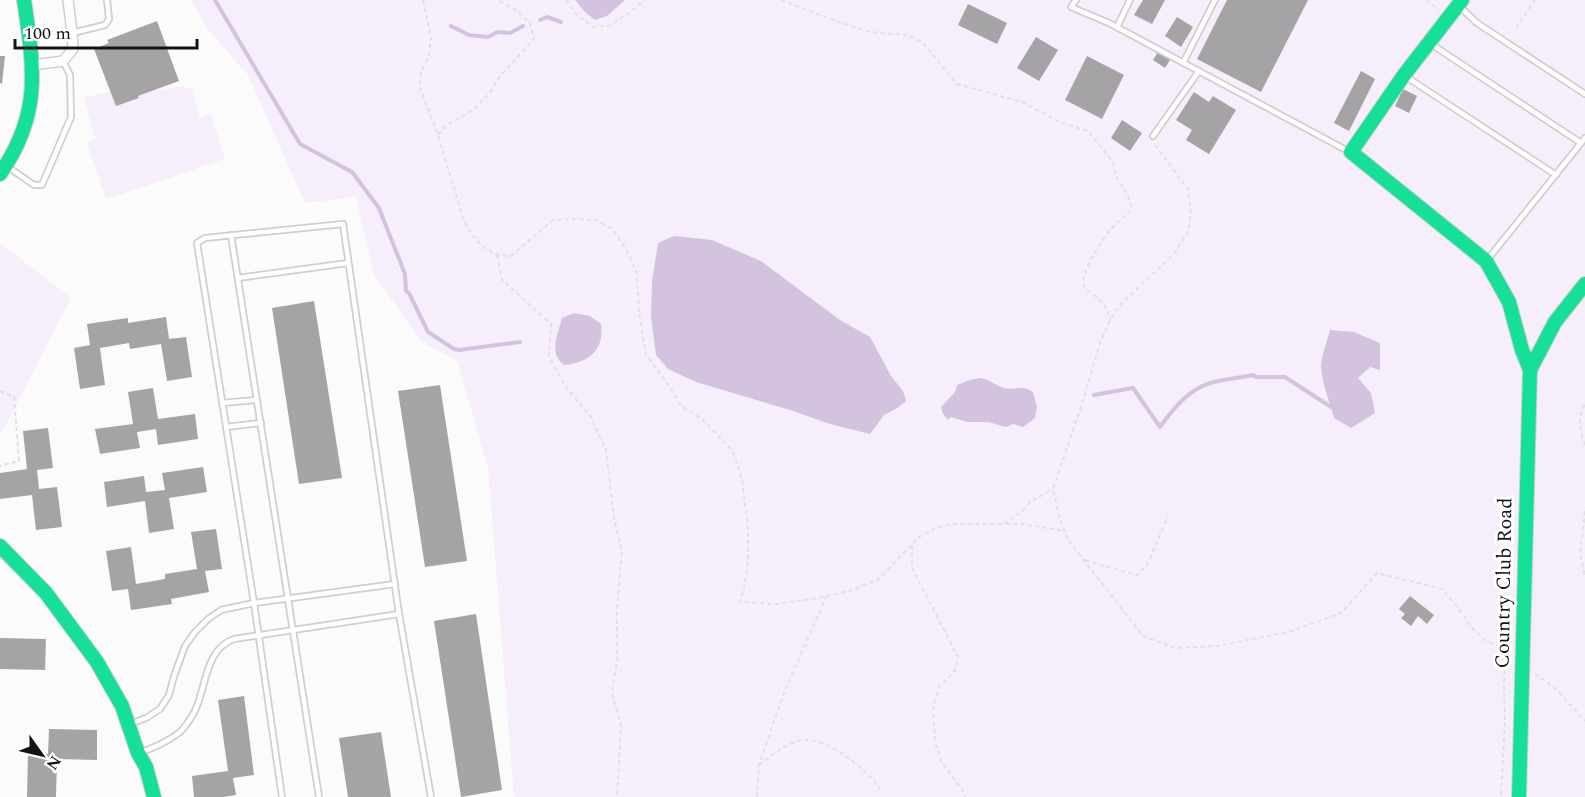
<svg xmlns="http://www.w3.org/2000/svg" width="1585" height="797" font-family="Spectral,serif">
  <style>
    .green { fill: #f6effb }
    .water { fill: #d3c3de }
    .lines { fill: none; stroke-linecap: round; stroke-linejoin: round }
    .stream { stroke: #d3c3de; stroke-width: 4 }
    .building { fill: #a5a3a6 }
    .lane-casing { stroke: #d0ced1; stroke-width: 8 }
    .street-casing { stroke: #d0ced1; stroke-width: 12 }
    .fast-casing { stroke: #d0ced1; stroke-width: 16 }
    .path { stroke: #e2e1e2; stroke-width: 2; stroke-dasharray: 4.5 3; stroke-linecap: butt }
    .lane { stroke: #fffeff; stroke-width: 4.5 }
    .street { stroke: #fffeff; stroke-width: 9 }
    .fast { stroke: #16e098; stroke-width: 14 }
    .labels { text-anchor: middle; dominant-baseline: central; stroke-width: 6; stroke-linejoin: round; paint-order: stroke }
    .street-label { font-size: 20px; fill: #151317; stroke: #fff }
  </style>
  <rect width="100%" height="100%" fill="#fcfbfc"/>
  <!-- green -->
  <g class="green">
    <path d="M191,0H1585V797H514L488,468L457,361L422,342L374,275L356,197L305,203L248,75L206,27Z"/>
    <path d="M185,86L187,89L192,88L200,118L211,114L225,159L106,199L87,143L95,138L84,98L110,91L155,90Z"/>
    <path d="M0,243L71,298L0,436Z"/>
  </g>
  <!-- water -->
  <g class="water">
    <path d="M575,0H625L607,16L595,20L585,12Z"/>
    <path d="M674,236L712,240L761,261L840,320L870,337L891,376L903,391L906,401L896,409L884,415L870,434L830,424L790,410L696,382L668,369L656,355L651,317L652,281L658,243Z"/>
    <path d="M574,313L590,316L601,324C605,351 587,363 564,365C548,353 558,334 562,318Z"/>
    <path d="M1330,330L1354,332L1380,343V370L1370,367L1358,378L1371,393L1375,413L1351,428L1334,418C1330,401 1322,385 1321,367C1321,356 1327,342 1330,330Z"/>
    <path d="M981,378C989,380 996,385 1004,388C1015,391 1022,384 1033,392L1037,407L1035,418L1023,427L1013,424L1006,427L988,422H967L951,417L948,420L943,414L941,407L955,392L957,385L970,380Z"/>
  </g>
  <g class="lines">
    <!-- stream -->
    <g class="stream">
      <path d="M215,0L300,144L352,172L379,208L405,274L406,291L409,293L428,332L454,349L459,350L520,342"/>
      <path d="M540,20L547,17L561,22"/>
      <path d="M451,26L469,35L488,37L498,32L510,33L523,26"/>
      <path d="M1094,395L1133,388L1160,427C1173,409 1188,390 1210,383C1224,379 1239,378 1253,375L1256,377H1285L1331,407"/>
    </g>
  </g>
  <!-- building -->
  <g class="building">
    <path d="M1143,0H1165L1152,24L1134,15Z"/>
    <path d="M1227,0H1308L1261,92L1197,59Z"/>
    <path d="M968,4L1007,23L997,44L958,25Z"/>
    <path d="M1177,17L1193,27L1181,47L1165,36Z"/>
    <path d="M157,21L179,81L138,96L139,98L116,106L94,49L109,43L107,40Z"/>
    <path d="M1036,37L1058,50L1039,81L1017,68Z"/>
    <path d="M1158,52L1170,60L1165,68L1153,60Z"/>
    <path d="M0,56H5L2,84L0,83Z"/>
    <path d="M1087,56L1124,75L1102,119L1065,100Z"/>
    <path d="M1361,71L1375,79L1349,131L1334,123Z"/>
    <path d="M1403,89L1417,96L1409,113L1395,106Z"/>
    <path d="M1194,92L1209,102L1213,96L1236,110L1209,154L1186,140L1192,130L1176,120Z"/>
    <path d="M1122,120L1142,133L1130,151L1111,138Z"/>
    <path d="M314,301L342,478L299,484L272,308Z"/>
    <path d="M166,317L169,339L186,337L192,377L167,381L161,344L130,349L129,343L100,348L105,385L80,389L74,348L90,345L87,324L128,318V323Z"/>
    <path d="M440,385L467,561L425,567L398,391Z"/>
    <path d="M153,388L158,419L195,414L198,439L158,445L156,429L137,432L140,448L100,454L95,429L133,424L128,392Z"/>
    <path d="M48,428L53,468L37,470L39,489L57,487L62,527L36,530L32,495L0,499V473L27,469L23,431Z"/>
    <path d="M203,467L207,492L169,498L174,529L149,533L145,501L107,507L104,482L144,476L146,492L165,490L162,473Z"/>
    <path d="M216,529L222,569L205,571L209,592L171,599L172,604L131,610L128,589L112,591L106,551L131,547L136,584L165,579V574L197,569L191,532Z"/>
    <path d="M1410,596L1434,615L1427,624L1418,616L1411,626L1401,618L1405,614L1399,609Z"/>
    <path d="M476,614L502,790L461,797L434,621Z"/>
    <path d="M0,638L46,639L45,670L0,669Z"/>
    <path d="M244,696L254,775L233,778L236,795L223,797H194L192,776L228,771L218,700Z"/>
    <path d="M49,729L97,730V760L57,759L56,797H27L28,753L48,754Z"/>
    <path d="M381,732L391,797H348L339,738Z"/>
  </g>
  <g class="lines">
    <defs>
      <g id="lane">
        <path d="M1076,0L1071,7L1109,23L1348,151"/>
        <path d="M1459,6L1477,23L1585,94"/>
        <path d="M1117,27L1130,0"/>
        <path d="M72,33L105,25L109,19L107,0"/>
        <path d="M1431,44L1581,143"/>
        <path d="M1183,63L1215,0"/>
        <path d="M1405,76L1556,175"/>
        <path d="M1153,136L1199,71"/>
        <path d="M8,167L34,185H42L71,117L70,75L63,61"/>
        <path d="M231,235L319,797"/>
        <path d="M1488,259L1585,138"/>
        <path d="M238,278L348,263"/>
        <path d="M222,403L257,400"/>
        <path d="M226,427L261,423"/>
        <path d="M130,724L146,718L160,709L169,695L174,676L185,646L195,632L208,619L221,610L254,603L395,584"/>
        <path d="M140,752C152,749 173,739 182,730C187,724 194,714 197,706C206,683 207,648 234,639L399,614"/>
        <path d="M282,797L254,603L197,243L205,238L343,224L399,614L431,797"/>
      </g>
      <path id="street" d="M33,65L63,61L73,49L72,33L68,0"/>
      <g id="fast">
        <path d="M1462,0L1404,75L1351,152L1486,261L1509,302L1522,350L1530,370"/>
        <path d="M0,174C42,114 34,68 24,0"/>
        <path d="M0,546L46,593L97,662L122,706L138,753L146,767L154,797"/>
        <path d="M1519,797L1530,370L1555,322L1585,284"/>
      </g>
    </defs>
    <!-- lane casing -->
    <use href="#lane" class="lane-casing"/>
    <!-- street casing -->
    <use href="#street" class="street-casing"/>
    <!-- fast casing -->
    <use href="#fast" class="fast-casing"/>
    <!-- path -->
    <g class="path">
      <path d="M423,0L431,38L429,56L421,72L420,88L438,135L464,221C471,235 481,248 496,254C500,256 507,255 511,256L553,220L572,219L596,220L612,229L626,249L637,273L639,313L646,355L669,386L681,406L702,419L731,449L736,460L742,480L748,528V561L744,588L740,602L777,604L817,598L849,591L879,579L919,537L935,528L951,524H1022L1065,531"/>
      <path d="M566,0L577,15L593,27L609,26L629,13L644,0"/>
      <path d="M781,0L844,24L870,32L908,35L923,43L957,84L1022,102L1060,122L1088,131L1113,162L1116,176L1128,196L1132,208C1127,216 1119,220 1113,227C1103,238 1077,275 1085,289C1087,291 1090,292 1093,294C1102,302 1108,308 1110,320"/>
      <path d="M1426,0L1439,10"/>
      <path d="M1516,28L1535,0"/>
      <path d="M438,135L447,125L474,109L490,93L501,75L534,39L530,23L518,11L497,0"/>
      <path d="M1155,145L1188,189L1191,214L1188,232L1175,253L1120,305L1110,320L1100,343L1084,398L1053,489L1060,520L1069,541L1143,636L1175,648L1217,646L1289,632L1341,613L1377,573L1442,589L1459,609L1471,627L1485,640L1501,647L1505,653L1504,686L1505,719L1501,797"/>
      <path d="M497,255L502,280L551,324L549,356L565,386L591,417L606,450L614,519L622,551L617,608V658L612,694L621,725L617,797"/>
      <path d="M0,391L14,397L19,461L0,466"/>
      <path d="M1585,405C1576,418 1581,432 1585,446"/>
      <path d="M1585,511L1580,555L1585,576"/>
      <path d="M1004,524L1023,511L1030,502L1053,489"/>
      <path d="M912,545V568L958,657L955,671L939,687L933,709L935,741L941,761L963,791L965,797"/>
      <path d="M1085,560L1125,572L1138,575L1148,563L1168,516"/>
      <path d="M1535,674L1554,687L1585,721"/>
      <path d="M759,765C771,755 787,743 803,740C826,736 869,771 880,789"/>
      <path d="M757,797L759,765L785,690L827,595"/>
    </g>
    <!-- lane -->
    <use href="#lane" class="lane"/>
    <!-- street -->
    <use href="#street" class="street"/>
    <!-- fast -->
    <use href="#fast" class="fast"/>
  </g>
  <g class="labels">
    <!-- street labels -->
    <g class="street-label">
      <text transform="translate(1504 583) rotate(-89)">Country Club Road</text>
    </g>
  </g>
  <!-- north arrow -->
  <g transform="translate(42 755) rotate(124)" stroke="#ffffff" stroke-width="4.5" paint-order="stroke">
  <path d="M0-4.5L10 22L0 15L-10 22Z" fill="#151317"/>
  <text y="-9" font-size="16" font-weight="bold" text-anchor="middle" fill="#151317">N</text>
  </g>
  <!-- scale -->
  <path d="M15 39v9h182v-9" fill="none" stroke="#151317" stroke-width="3"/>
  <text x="24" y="39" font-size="18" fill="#151317" stroke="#ffffff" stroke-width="4.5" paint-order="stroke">100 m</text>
</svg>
